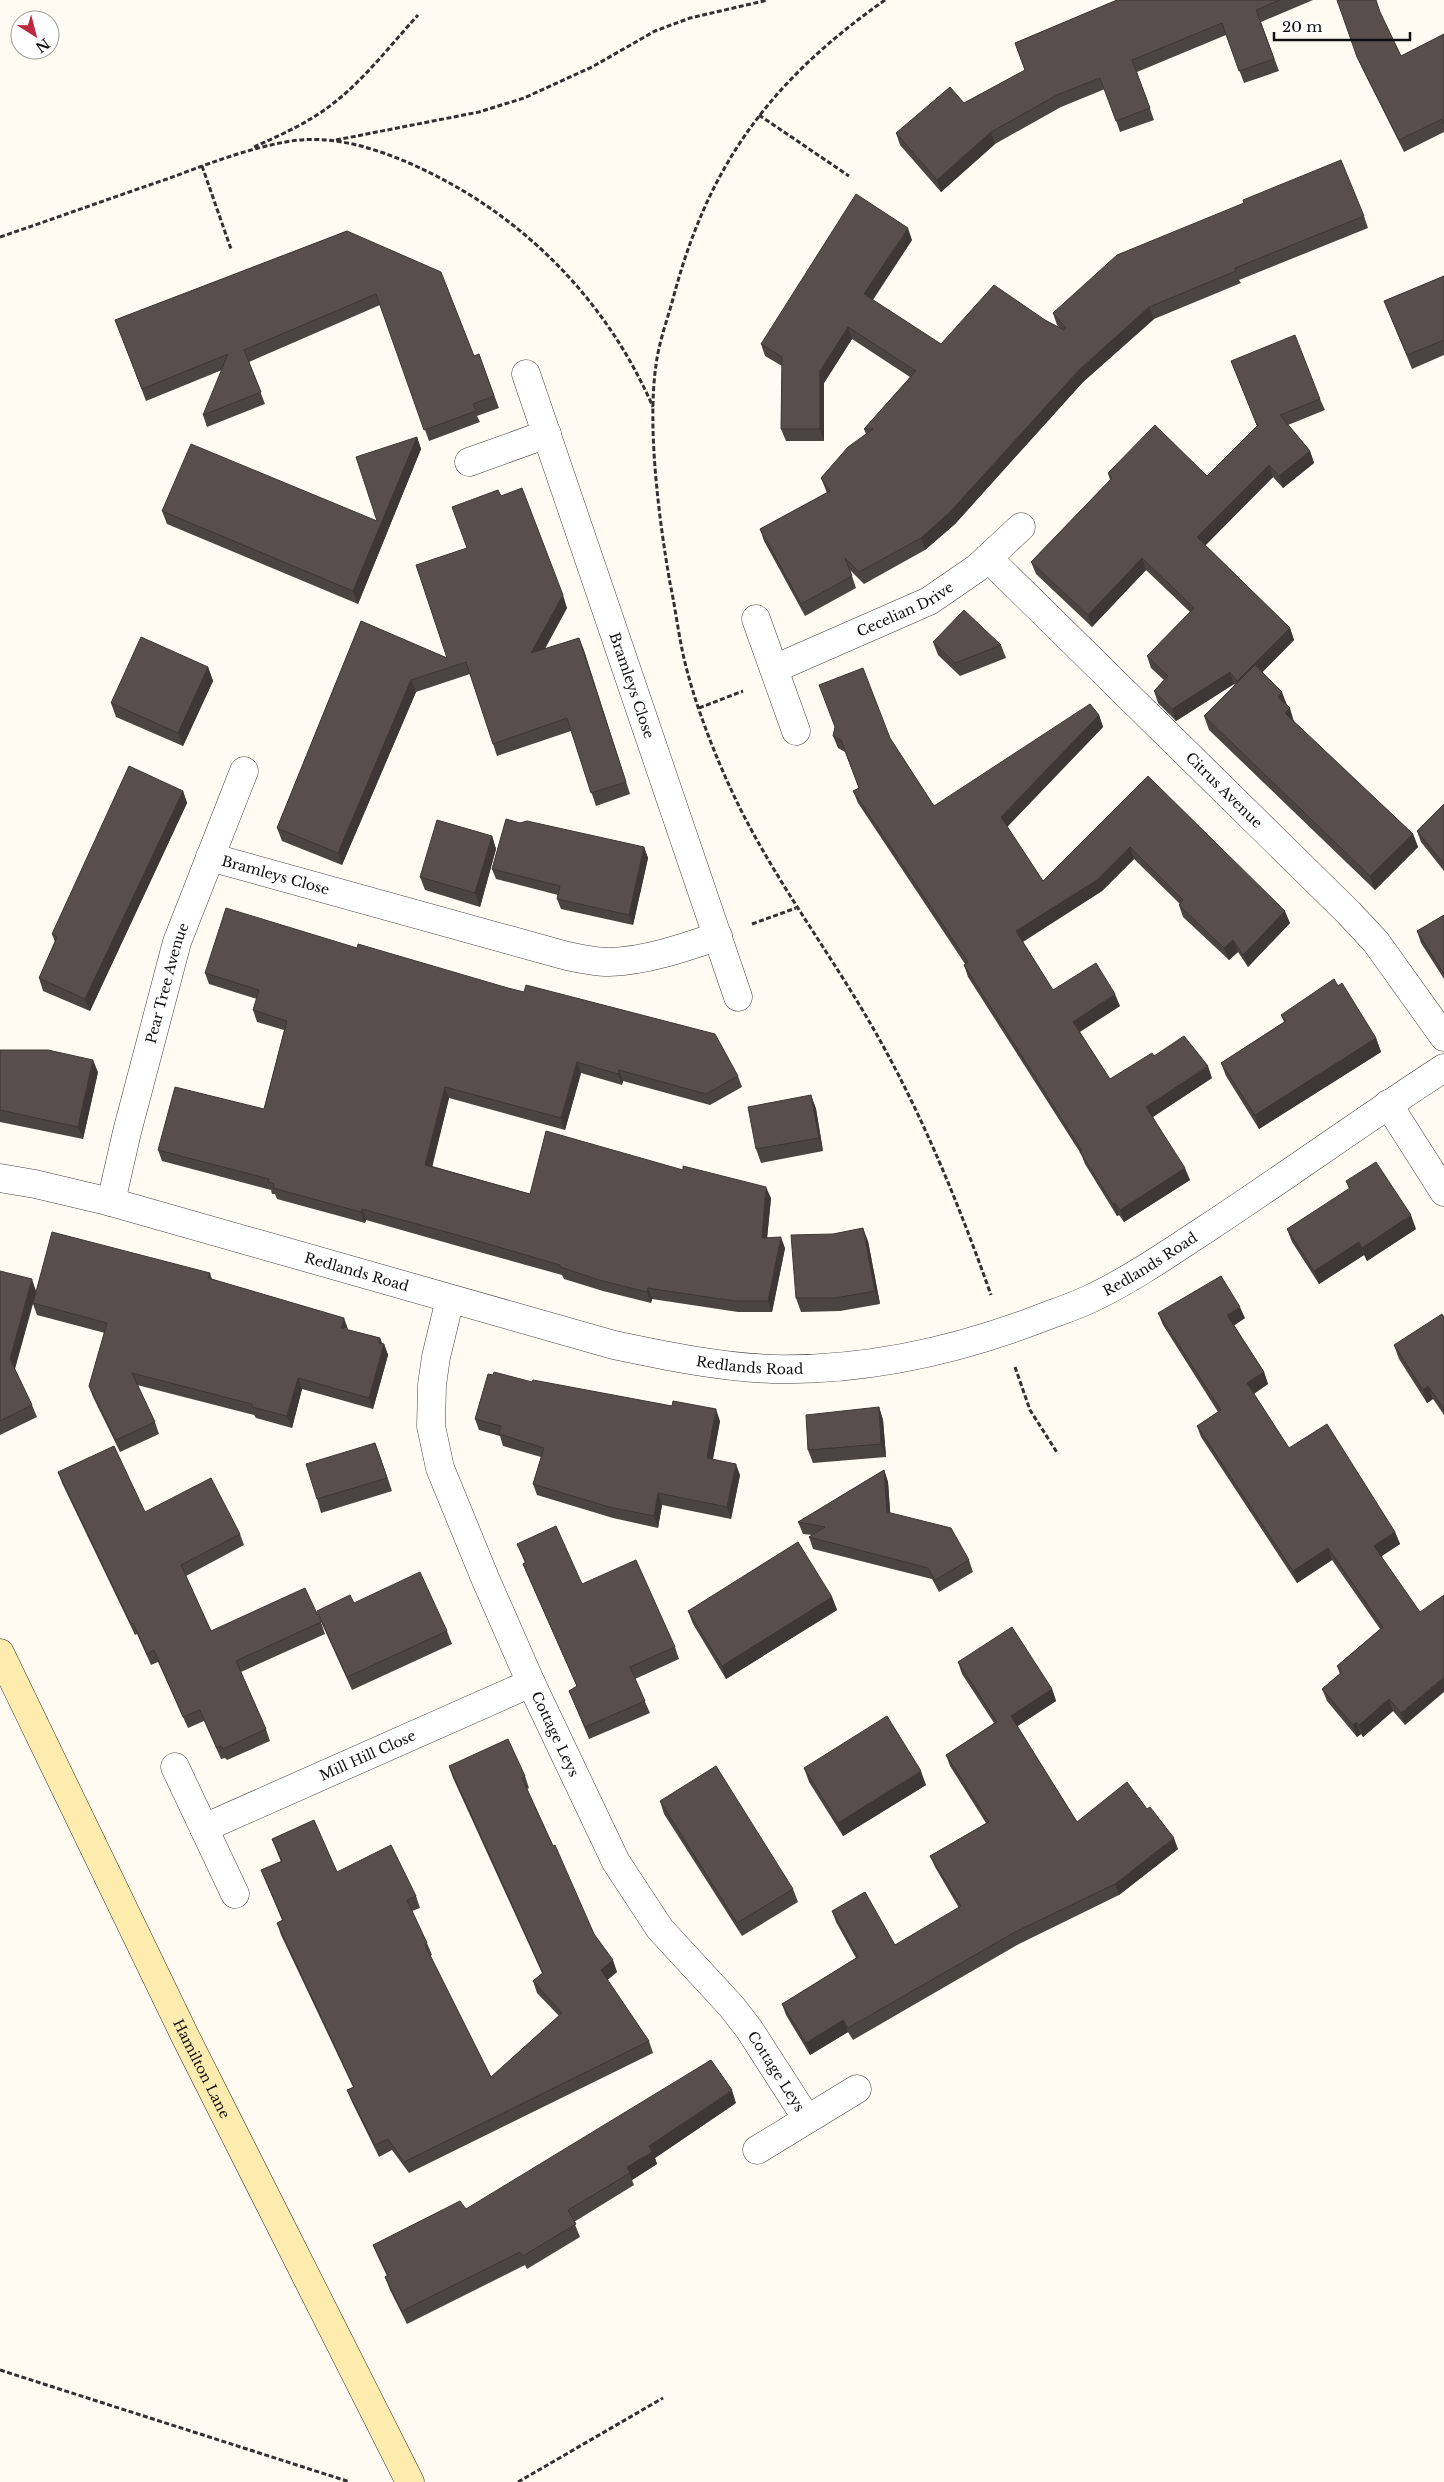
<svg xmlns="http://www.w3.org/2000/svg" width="1444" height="2482" font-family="'Libre Baskerville',serif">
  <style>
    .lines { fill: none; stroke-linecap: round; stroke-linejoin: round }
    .street-casing { stroke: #424242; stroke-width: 29 }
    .secondary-casing { stroke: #313131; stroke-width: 29 }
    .path { stroke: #313131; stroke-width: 3; stroke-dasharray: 5 2.5; stroke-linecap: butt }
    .street { stroke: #fff; stroke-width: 28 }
    .secondary { stroke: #fdecae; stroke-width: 28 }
    .wall { fill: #4c4441 }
    .shaded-wall { fill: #3e3735 }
    .building { fill: #584f4c; stroke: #3e3735 }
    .labels { text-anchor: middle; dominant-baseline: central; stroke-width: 5; stroke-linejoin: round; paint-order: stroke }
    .street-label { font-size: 14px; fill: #0f0f0f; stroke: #fff }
  </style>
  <rect width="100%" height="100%" fill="#fffbf2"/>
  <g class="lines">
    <defs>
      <g id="street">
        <path id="s1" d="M526,374L738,997"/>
        <path d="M469,462L547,434"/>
        <path id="s2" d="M988,558L1349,913L1376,942L1444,1037"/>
        <path d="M756,619L796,731"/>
        <path id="s3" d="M774,669L929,601L977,568L1021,527"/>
        <path id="s4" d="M210,857L567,956C581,959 595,962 609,962C646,961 683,948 718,936"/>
        <path d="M1388,1104L1444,1192"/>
        <path id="s5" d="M0,1178L35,1184L111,1202L614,1345C666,1356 719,1367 772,1369C863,1371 951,1352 1036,1320C1056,1312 1077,1306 1096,1296C1135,1277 1172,1251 1209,1227C1288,1175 1365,1119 1444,1068"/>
        <path id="s6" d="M111,1202L127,1132L177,942L244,771"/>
        <path id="s7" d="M450,1299L436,1357L432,1385L431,1426L440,1468L485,1578L531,1683L616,1862L660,1929L732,2007L749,2029L807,2119"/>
        <path d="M175,1767L235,1894"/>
        <path id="s8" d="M204,1828L531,1683"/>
        <path d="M757,2150L857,2089"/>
      </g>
      <g id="secondary">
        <path id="s9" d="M0,1653L186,2038L410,2482"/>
      </g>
    </defs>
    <!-- street casing -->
    <use href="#street" class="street-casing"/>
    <!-- secondary casing -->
    <use href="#secondary" class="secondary-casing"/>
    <!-- path -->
    <g class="path">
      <path d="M885,0C773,79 710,161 674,295C668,318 659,341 656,365C647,427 659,520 670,583C675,606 678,631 683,654C693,700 715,756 735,798C772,875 823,943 866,1016C918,1104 957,1199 991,1295"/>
      <path d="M759,115L849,176"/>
      <path d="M336,140L479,112L524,98L592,67L655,31L690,18L768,0"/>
      <path d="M254,147C276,137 299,127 320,113C358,88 387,49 418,15"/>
      <path d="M202,166L231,249"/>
      <path d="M0,237C56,218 111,198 167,179C208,164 248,148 291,141C331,135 372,147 409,163C519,211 605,297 653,407"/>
      <path d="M699,708L743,691"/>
      <path d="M752,924L796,908"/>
      <path d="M1015,1367L1030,1410L1058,1454"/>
      <path d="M0,2370L350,2482"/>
      <path d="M518,2482L663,2398"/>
    </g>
    <!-- street -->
    <use href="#street" class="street"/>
    <!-- secondary -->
    <use href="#secondary" class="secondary"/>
  </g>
  <!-- wall -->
  <g class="wall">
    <path d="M1117,0H1313L1261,22L1279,71L1244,83L1226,35L1137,72L1154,120L1120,132L1105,89L1061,107L995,144L941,192L900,145L896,133L964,103L1025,70L1015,43Z"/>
    <path d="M1337,0L1380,12L1401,56L1444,34V132L1404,152L1362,68Z"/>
    <path d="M1364,216L1368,228L1239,280L1241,283L1154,319L1083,382L955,524L925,550L864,584L850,570L856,588L805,616L764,541L760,529L827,493L821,478L866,434L864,429L910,377L852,339L824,383V441H786L781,429L782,366L765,356L761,344L912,240L873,300L941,344L1045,320L1060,328L1057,325L1053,313Z"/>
    <path d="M347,231L474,356L479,354L499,408L477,416L480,422L429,441L380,305L249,362L265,404L207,427L203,415L222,370L146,401L115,320Z"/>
    <path d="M1444,276V355L1412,369L1384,301Z"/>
    <path d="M1231,361L1320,399L1325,410L1288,425L1310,451L1314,463L1283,488L1273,477L1205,545L1290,628L1294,640L1262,672L1287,705L1294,722L1413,834L1418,847L1375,890L1209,730L1204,716L1235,685L1234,684L1176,721L1158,703L1154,691L1164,680L1151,668L1147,656L1190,612L1146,570L1092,627L1036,574L1031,562L1110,480L1108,473L1207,476L1257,426Z"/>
    <path d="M417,437L421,449L358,604L167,524L162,511L377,521Z"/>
    <path d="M501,496L567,608L545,649L579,638L630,794L596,806L571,731L497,756L470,674L416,692L342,865L282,841L277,828L361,621L447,658L467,548Z"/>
    <path d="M933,642L1001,645L1006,658L960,676L938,655Z"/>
    <path d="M208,667L213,681L183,746L116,717L111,703Z"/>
    <path d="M1099,715L1103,727L1007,827L1043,881L1148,776L1290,923L1248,967L1238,952L1229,960L1183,917L1179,905L1180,904L1134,859L1102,891L1023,942L1053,990L1120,1006L1080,1032L1110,1079L1154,1056L1212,1078L1153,1117L1190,1180L1124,1222L1119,1215L1117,1216L1085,1164L1081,1154L968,977L964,965L965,964L858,803L853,791L859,788L845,752L838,748L833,736L835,727L890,738L934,806Z"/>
    <path d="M183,791L187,803L90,1011L43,991L39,978L55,942L52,934Z"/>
    <path d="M1444,804V871L1421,842L1417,831Z"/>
    <path d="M520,823L644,847L648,858L633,925L561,909L557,899L558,895L496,879L492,869Z"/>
    <path d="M492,836L496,849L480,907L425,890L420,877Z"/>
    <path d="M1444,915V979L1421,943L1417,931Z"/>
    <path d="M205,973L738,1076L742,1087L710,1105L623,1081L622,1085L581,1073L565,1130L449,1098L432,1166L530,1194L771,1198L767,1238L785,1248L772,1312H738L652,1299L651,1303L603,1291L564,1279L562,1275L465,1248L366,1220L365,1223L277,1199L275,1194H272L271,1190L162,1161L158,1150L264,1109L284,1030L257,1022L253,1010L257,999L209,984Z"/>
    <path d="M1338,986L1376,1038L1381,1052L1259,1129L1226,1076L1221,1063L1284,1022L1281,1015Z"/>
    <path d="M0,1050L98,1072L83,1139L0,1122Z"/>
    <path d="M811,1095L816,1109L823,1151L761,1163L756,1149Z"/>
    <path d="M1346,1181L1416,1229L1367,1261L1364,1255L1319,1284L1292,1242L1287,1229L1349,1189Z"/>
    <path d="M868,1241L880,1304L840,1311L801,1312L796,1298Z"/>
    <path d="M0,1271L36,1291L210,1273L212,1279L348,1330L380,1338L382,1343L384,1344L388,1355L373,1409L302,1389L292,1428L256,1418L254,1415L137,1385L155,1422L159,1434L120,1452L93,1397L89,1386L105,1333L37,1315L33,1304L15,1369L32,1405L37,1417L0,1435Z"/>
    <path d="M1158,1313L1245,1318L1234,1325L1264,1372L1268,1384L1254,1394L1289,1448L1395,1532L1400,1544L1381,1556L1405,1725L1393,1711L1363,1737L1361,1734L1357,1737L1327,1701L1322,1689L1340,1674L1337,1666L1380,1629L1332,1560L1297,1583L1201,1437L1197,1426L1218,1412L1163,1325Z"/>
    <path d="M1444,1317V1415L1433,1399L1427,1403L1399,1359L1394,1345Z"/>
    <path d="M532,1382L720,1421L713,1459L740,1475L731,1519L662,1505L658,1528L613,1518L537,1495L533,1484L541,1457L503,1446L500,1436L479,1430L475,1419Z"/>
    <path d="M879,1407L883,1420L886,1457L813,1463L808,1450Z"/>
    <path d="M375,1443L392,1491L321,1513L317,1499Z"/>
    <path d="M884,1470L888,1482L890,1513L969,1560L973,1572L939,1592L932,1579L813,1549L809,1537L812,1535L803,1534L798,1522Z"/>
    <path d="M58,1472L145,1512L240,1534L244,1545L186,1576L211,1631L321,1622L325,1634L241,1672L266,1729L270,1741L227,1760L225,1758L221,1759L204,1721L188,1728L158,1662L151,1665L137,1634L135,1635L62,1483Z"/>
    <path d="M517,1544L582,1584L675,1647L679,1659L635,1679L650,1713L589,1739L569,1691L577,1687L528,1576L523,1564L525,1563Z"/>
    <path d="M832,1597L837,1610L726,1679L693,1624L688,1611Z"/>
    <path d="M317,1611L447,1631L452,1644L352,1690L322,1624Z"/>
    <path d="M958,1662L1052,1689L1056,1701L1017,1726L1077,1822L1178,1849L1119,1895L1019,1944L853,2040L848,2032L810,2055L786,2015L782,2004L856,1958L836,1922L832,1911L895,1945L959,1908L935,1867L930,1856L986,1823L950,1766L946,1755L994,1723L962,1674Z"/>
    <path d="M449,1766L525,1776L529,1788L527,1789L594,1934L617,1972L607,1980L649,2041L653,2053L409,2173L392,2150L379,2157L352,2102L347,2090L353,2087L281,1935L277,1923L282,1920L261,1870L281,1862L272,1839L337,1872L416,1896L420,1908L412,1911L427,1943L432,1955L430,1956L491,2077L559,2016L537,1993L533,1981L542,1973L453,1778Z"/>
    <path d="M804,1768L926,1785L843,1836L809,1782Z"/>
    <path d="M660,1801L793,1889L798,1902L742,1936L664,1814Z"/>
    <path d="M736,2103L655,2158L657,2164L632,2180L634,2185L574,2222L580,2237L527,2269L525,2265L407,2324L390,2290L385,2277L387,2276L378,2257L373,2245L466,2209Z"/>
  </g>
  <!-- shaded-wall -->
  <g class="shaded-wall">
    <path d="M991,132L995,144L941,192L937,180Z"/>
    <path d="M908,228L912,240L868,306L864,294Z"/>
    <path d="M1149,307L1154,319L1083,382L955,524L925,550L921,538L1079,370Z"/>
    <path d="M848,327L852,339L824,383V441L820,429V371Z"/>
    <path d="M417,437L421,449L358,604L353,591Z"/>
    <path d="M1310,451L1314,463L1283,488L1279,476Z"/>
    <path d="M1269,465L1273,477L1202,549L1197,537Z"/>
    <path d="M1142,558L1146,570L1092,627L1088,615Z"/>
    <path d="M563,595L567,608L535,665L531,653Z"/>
    <path d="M1290,628L1294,640L1242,693L1237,681Z"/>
    <path d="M579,638L584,650L630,794L626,782Z"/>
    <path d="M208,667L213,681L183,746L178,733Z"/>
    <path d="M1230,672L1234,684L1176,721L1172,709Z"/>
    <path d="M411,680L416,692L342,865L338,853Z"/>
    <path d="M1282,692L1287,705L1282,710L1278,697Z"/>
    <path d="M1290,708L1294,722L1290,726L1285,713Z"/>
    <path d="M1099,715L1103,727L1005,829L1001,817Z"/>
    <path d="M183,791L187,803L90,1011L85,999Z"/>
    <path d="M1413,834L1418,847L1375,890L1370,876Z"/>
    <path d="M492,836L496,849L480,907L475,893Z"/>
    <path d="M644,847L648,858L633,925L629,915Z"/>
    <path d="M1130,847L1134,859L1102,891L1020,943L1016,931Z"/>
    <path d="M1285,911L1290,923L1248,967L1243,955Z"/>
    <path d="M1233,940L1238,952L1229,960L1224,948Z"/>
    <path d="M1115,994L1120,1006L1077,1033L1073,1022Z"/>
    <path d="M1376,1038L1381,1052L1259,1129L1255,1115Z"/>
    <path d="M93,1060L98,1072L83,1139L78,1127Z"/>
    <path d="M577,1062L581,1073L565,1130L561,1118Z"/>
    <path d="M1208,1066L1212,1078L1151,1118L1146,1107Z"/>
    <path d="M619,1070L623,1081L622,1085L618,1074Z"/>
    <path d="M445,1087L449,1098L430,1176L425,1165Z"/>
    <path d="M811,1095L816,1109L823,1151L819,1138Z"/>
    <path d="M1185,1168L1190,1180L1124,1222L1120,1210Z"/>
    <path d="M766,1187L771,1198L766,1249L762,1238Z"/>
    <path d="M1115,1203L1119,1215L1117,1216L1113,1204Z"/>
    <path d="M362,1209L366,1220L365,1223L361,1212Z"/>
    <path d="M1411,1215L1416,1229L1367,1261L1362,1248Z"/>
    <path d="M863,1228L868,1241L880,1304L875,1291Z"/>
    <path d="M781,1237L785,1248L772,1312L768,1301Z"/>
    <path d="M1359,1242L1364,1255L1319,1284L1314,1271Z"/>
    <path d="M32,1279L36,1291L14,1371L10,1359Z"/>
    <path d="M648,1288L652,1299L651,1303L647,1292Z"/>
    <path d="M1240,1307L1245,1318L1232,1327L1227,1315Z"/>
    <path d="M344,1318L348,1329L341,1328Z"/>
    <path d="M380,1338L383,1347L384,1344L388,1355L373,1409L369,1398Z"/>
    <path d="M1264,1372L1268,1384L1251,1395L1247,1383Z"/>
    <path d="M298,1378L302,1389L292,1428L287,1416Z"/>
    <path d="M1428,1386L1433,1399L1427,1403L1423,1390Z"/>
    <path d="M879,1407L883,1420L886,1457L881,1444Z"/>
    <path d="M716,1409L720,1421L711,1469L707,1458Z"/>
    <path d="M375,1443L380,1456L392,1491L387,1478Z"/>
    <path d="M736,1464L740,1475L731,1519L727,1507Z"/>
    <path d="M884,1470L888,1482L891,1523L887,1512Z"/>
    <path d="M658,1493L662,1505L658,1528L654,1516Z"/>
    <path d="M1395,1532L1400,1544L1379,1558L1374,1546Z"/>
    <path d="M1328,1548L1332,1560L1297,1583L1293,1571Z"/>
    <path d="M832,1597L837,1610L726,1679L722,1666Z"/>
    <path d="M1444,1677V1692L1405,1725L1401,1713Z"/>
    <path d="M1052,1689L1056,1701L1015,1728L1011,1716Z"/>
    <path d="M1389,1699L1393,1711L1363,1737L1359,1725Z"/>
    <path d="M1356,1722L1361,1734L1357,1737L1353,1725Z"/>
    <path d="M921,1771L926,1785L843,1836L838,1823Z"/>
    <path d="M1174,1838L1178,1849L1119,1895L1115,1884Z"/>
    <path d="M613,1960L617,1972L605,1982L601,1970Z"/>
    <path d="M843,2020L848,2032L810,2055L806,2043Z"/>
    <path d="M732,2090L736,2103L655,2158L657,2164L632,2180L630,2173L627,2167L649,2146Z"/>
  </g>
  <!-- building -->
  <g class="building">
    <path d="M1117,0H1280L1256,10L1274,59L1239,71L1222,23L1132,60L1150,108L1116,121L1100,78L1057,95L991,132L937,180L896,133L950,87L964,103L1025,70L1015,43Z"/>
    <path d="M1337,0H1376L1380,12L1401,56L1444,34V124L1442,119L1399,140L1357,57Z"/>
    <path d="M1341,160L1364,216L1235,268L1236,271L1149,307L1079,370L950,512L921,538L859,572L845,558L852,576L801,604L760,529L830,491L821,478L848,447L873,429H864L916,371L848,327L820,371V429H781L782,357L761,344L856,194L908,228L864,294L941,344L994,285L1045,320L1064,330L1066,328L1053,313L1117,255L1244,203L1243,200Z"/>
    <path d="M347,231L441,272L474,356L479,354L494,396L473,404L476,411L424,430L376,294L244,350L261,392L203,415L228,354L142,389L115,320Z"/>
    <path d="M1444,276V340L1407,355L1384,301Z"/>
    <path d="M1295,335L1320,399L1280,415L1310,451L1279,476L1269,465L1197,537L1290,628L1237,681L1230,672L1172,709L1154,691L1168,676L1147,656L1194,608L1142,558L1088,615L1031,562L1112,478L1108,473L1155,425L1207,476L1259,424L1257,425L1231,361Z"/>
    <path d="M417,437L353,591L162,511L191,444L377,521L356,457Z"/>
    <path d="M522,488L563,595L531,653L579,638L626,782L591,793L567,718L493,744L466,662L411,680L338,853L277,828L361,621L447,658L416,565L467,548L452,507L498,490L501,496Z"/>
    <path d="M964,610L1001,645L955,663L933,642Z"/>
    <path d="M141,637L208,667L178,733L111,703Z"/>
    <path d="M1255,665L1282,692L1278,697L1290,708L1285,713L1413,834L1370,876L1204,716Z"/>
    <path d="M863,668L890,738L934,806L1090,704L1099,715L1001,817L1043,881L1148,776L1285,911L1243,955L1233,940L1224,948L1179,905L1183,900L1130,847L1097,880L1016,931L1053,990L1096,963L1115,994L1073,1022L1110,1079L1152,1053L1154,1056L1184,1036L1208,1066L1146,1107L1185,1168L1120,1210L1115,1203L1113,1204L1080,1152L1082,1151L964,965L968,962L853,791L859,788L841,740L833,736L835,727L819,685Z"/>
    <path d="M129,766L183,791L85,999L39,978L57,937L52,934Z"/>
    <path d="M1444,804V864L1417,831Z"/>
    <path d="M506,819L520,823L527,821L644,847L629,915L557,899L560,886L492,869Z"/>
    <path d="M437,820L492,836L475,893L420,877Z"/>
    <path d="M226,908L357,948L358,944L508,988L524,992L526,985L715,1034L738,1076L706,1094L619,1070L618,1074L577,1062L561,1118L445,1087L425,1165L530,1194L546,1131L683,1170V1166L766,1187L762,1238L781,1237L768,1301H734L648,1288L647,1292L599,1280L560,1267V1265L461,1236L362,1209L361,1212L273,1188L274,1184L268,1182L269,1179L158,1150L175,1087L264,1109L287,1021L253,1010L259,990L205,973Z"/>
    <path d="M1444,915V974L1417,931Z"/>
    <path d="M1334,979L1338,986L1342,983L1376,1038L1255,1115L1221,1063L1286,1021L1281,1015Z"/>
    <path d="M0,1050H48L93,1060L78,1127L0,1110Z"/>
    <path d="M811,1095L819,1138L756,1149L748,1107Z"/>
    <path d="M1376,1162L1411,1215L1362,1248L1359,1242L1314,1271L1287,1229L1350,1188L1346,1181Z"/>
    <path d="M863,1228L875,1291L835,1298H796L791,1235L833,1234Z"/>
    <path d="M52,1232L210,1273L208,1278L344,1318L341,1328L380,1338L379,1343L384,1344L369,1398L298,1378L287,1416L252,1407V1404L132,1373L155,1422L116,1440L89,1386L107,1323L33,1303Z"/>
    <path d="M0,1271L32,1279L10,1359L32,1405L0,1421Z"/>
    <path d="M1221,1276L1240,1307L1227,1315L1264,1372L1247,1383L1289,1448L1327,1424L1395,1532L1374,1546L1420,1612L1444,1595V1677L1401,1713L1389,1699L1359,1725L1356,1722L1353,1725L1322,1689L1342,1672L1337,1666L1383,1627L1328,1548L1293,1571L1197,1426L1221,1410L1158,1313Z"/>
    <path d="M1442,1314L1444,1317V1409L1428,1386L1423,1390L1394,1345Z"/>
    <path d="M494,1372L532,1382L533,1380L672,1406L673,1401L716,1409L707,1458L736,1464L727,1507L658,1493L654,1516L609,1507L533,1484L544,1448L499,1434L501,1426L475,1419L488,1374L493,1375Z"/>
    <path d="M879,1407L881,1444L808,1450L806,1415Z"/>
    <path d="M375,1443L387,1478L317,1499L306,1464Z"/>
    <path d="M114,1446L145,1512L211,1478L240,1534L181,1565L211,1631L305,1588L321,1622L236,1661L266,1729L223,1749L221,1746L217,1748L200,1710L183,1717L154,1650L147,1654L133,1623L131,1624L58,1472Z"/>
    <path d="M884,1470L887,1512L951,1528L969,1560L935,1580L928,1568L809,1537L825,1527L798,1522Z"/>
    <path d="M556,1526L582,1584L636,1560L675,1647L630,1667L645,1701L585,1727L569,1691L577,1686L523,1564L526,1562L517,1544Z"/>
    <path d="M798,1542L832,1597L722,1666L688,1611Z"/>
    <path d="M420,1572L447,1631L347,1677L317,1611L350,1595L354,1603Z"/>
    <path d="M1012,1627L1052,1689L1011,1716L1077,1822L1127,1782L1147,1809L1150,1807L1174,1838L1115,1884L1015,1932L848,2028L843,2020L806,2043L782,2004L858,1957L832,1911L865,1892L895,1945L961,1906L930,1856L989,1822L946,1755L997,1722L958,1662Z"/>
    <path d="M887,1716L921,1771L838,1823L804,1768Z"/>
    <path d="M508,1739L525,1776L522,1778L553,1846L555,1845L594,1934L613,1960L601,1970L649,2041L404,2162L388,2139L375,2145L347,2090L354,2087L277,1923L283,1920L261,1870L282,1861L272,1839L314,1820L337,1872L391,1845L416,1896L407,1900L427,1943L425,1945L491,2077L562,2013L533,1981L543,1973L449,1766Z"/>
    <path d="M716,1766L793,1889L737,1923L660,1801Z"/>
    <path d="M711,2060L732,2090L649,2146L652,2152L627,2167L630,2173L568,2210L576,2224L523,2256L520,2252L402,2311L385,2277L388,2275L373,2245L460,2201L466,2209Z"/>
  </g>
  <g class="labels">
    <!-- street labels -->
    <g class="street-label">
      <text stroke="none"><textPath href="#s3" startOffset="144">Cecelian Drive</textPath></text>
      <text stroke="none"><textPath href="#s1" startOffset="329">Bramleys Close</textPath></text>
      <text stroke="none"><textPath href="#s2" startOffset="331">Citrus Avenue</textPath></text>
      <text stroke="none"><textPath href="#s4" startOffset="68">Bramleys Close</textPath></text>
      <text stroke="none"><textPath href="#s6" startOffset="226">Pear Tree Avenue</textPath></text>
      <text stroke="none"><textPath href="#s5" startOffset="1194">Redlands Road</textPath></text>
      <text stroke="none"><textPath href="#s5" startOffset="369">Redlands Road</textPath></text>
      <text stroke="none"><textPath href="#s5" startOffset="774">Redlands Road</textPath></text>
      <text stroke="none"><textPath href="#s7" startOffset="462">Cottage Leys</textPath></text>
      <text stroke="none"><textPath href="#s8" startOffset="179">Mill Hill Close</textPath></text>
      <text stroke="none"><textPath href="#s9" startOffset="462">Hamilton Lane</textPath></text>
      <text stroke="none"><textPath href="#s7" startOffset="868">Cottage Leys</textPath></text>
    </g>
  </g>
  <!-- north arrow -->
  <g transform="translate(35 35) rotate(144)"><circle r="24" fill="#ffffff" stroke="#9f9f9f"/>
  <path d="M0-4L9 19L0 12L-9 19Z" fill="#bd2940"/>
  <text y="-8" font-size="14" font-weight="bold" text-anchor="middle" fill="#0f0f0f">N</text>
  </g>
  <!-- scale -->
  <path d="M1274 32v8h136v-8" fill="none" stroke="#0f0f0f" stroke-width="2.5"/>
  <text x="1282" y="32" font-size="15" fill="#0f0f0f" stroke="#ffffff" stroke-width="4" paint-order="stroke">20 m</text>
</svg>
